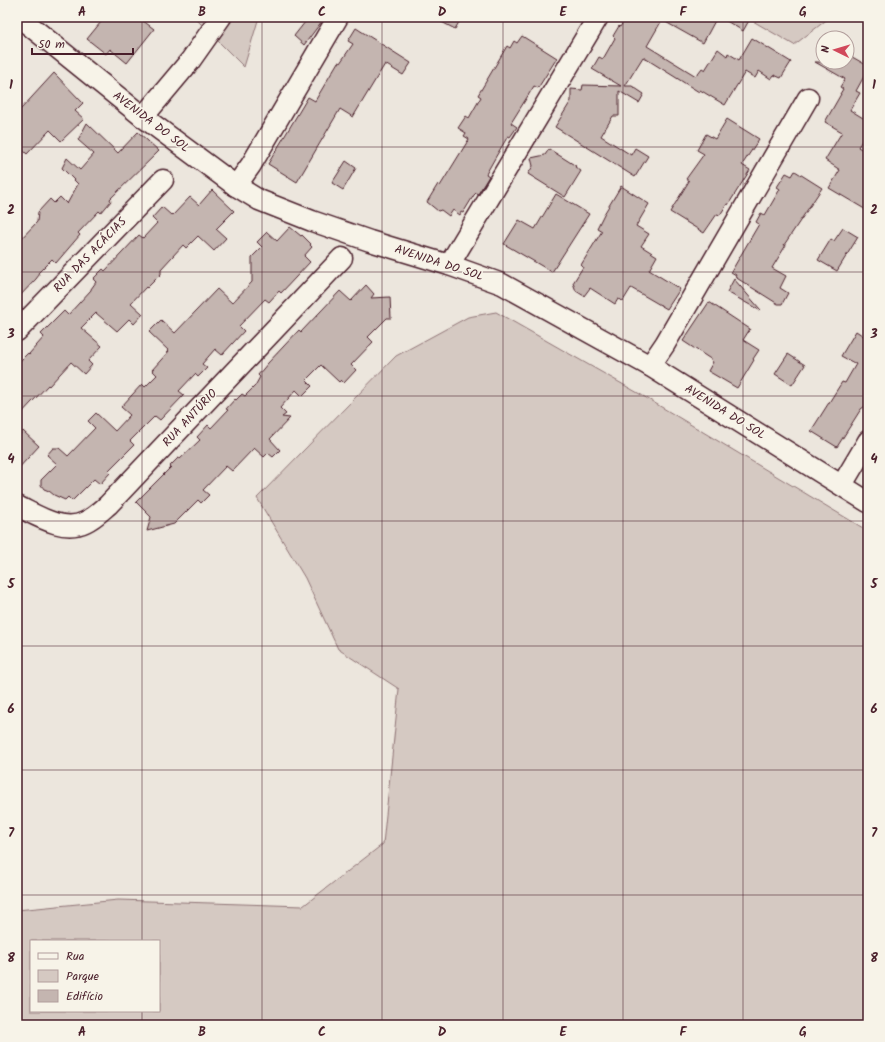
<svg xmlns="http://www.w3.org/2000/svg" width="885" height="1042" font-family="Kalam,sans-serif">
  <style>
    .green { fill: #d5c9c2; stroke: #907476; fill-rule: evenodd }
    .building { fill: #c4b5b0; stroke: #4a1f2b }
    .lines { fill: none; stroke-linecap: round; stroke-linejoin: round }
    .minor-casing { stroke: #4a1f2b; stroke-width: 23 }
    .minor { stroke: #f7f3e8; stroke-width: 20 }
    .grid { fill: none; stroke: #4a1f2b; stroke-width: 1; stroke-opacity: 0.55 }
    .labels { text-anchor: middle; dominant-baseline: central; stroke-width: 3; stroke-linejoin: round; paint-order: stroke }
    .street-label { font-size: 12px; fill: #4a1f2b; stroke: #f7f3e8 }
    .neatline { fill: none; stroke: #4a1f2b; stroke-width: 1.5 }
    .grid-label { font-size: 13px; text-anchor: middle; font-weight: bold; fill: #4a1f2b }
  </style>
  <rect width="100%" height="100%" fill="#ece6dd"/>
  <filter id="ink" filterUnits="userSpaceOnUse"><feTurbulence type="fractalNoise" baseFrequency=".025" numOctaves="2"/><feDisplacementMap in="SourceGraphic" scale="8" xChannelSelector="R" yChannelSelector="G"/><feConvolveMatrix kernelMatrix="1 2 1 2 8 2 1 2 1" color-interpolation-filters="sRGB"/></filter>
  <g filter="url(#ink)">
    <!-- green -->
    <g class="green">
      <path d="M194,17H259L244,67Z"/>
      <path d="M746,17H833L829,18L794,45Z"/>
      <path d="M496,312L638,393L868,531V1025H17V910L118,900L303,906L383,844L399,689L338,649L305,578L257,498L396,356L468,317ZM31,941H159V1011H31Z"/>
    </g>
    <!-- building -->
    <g class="building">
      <path d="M105,17H138L154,29L127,63L110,49L106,54L87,39Z"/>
      <path d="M309,17H325L304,45L294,36Z"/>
      <path d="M432,17H462L455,29Z"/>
      <path d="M629,17H717L703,43L662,20L647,46L696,76L702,68L705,70L718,49L727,56L728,53L739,60L752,38L791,62L781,78L774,75L771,79L759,71L755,78L745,72L725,105L700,90L699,92L643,57L625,86H632L644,94L639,103L619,91V116H613L601,136L631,155L635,148L648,156L635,177L555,127L571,101V89L582,90L583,85L621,86L592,69L599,57L603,59L615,38L613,36L619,26L620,27L624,21L626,22Z"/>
      <path d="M720,17H751L743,31Z"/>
      <path d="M356,28L411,63L403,75L385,64L353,117L340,109L297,182L268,164L308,97L315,101L338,62L340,63L353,44L348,41Z"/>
      <path d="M522,36L557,58L538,88L534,86L511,123L517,127L510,137L508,136L495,158L486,174L489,176L478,194L476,193L474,195L463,213L461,212L460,215L453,210L449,216L441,210L438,211L427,202L438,184L440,186L469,139L464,136L466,133L458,128L466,116L469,118L481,97L478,95L507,46L510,48L514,41L517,43Z"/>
      <path d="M847,54L868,66V69L856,91L860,93L850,110L868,121V131L858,147L868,153V211L829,188L840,170L825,160L842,132L825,122L841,94H840L843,89L840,87L845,79L815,62H847Z"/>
      <path d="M54,73L83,103L75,111L84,119L61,141L50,130L27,154L17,145V109H21Z"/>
      <path d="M727,119L759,139L742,165L750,170L728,205L727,204L720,215L717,214L704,233L670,212L689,181L686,179L704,154L697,150L706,134L715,139Z"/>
      <path d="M87,123L118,153L138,132L159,151L110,199L111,201L101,213L99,211L78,233L80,235L56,263L52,259L38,273L39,275L36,279L17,299V243L37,222L38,212L50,199L54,203L60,197L67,204L78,184L62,168L67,158L80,170L94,154L78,140Z"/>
      <path d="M549,149L576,166L575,167L581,171L565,197L528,174L533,166L531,158L545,155Z"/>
      <path d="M346,161L356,168L343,190L332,183Z"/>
      <path d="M795,171L822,188L784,245H786L772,268L786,276L780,288L788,293L782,304H778L735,277L736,275L731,272L759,224L756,222L761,213L765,215L780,189L777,187L786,173L792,176Z"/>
      <path d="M621,186L649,204L636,226L649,234L641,246L657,256L649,270L680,289L667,309L631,288L623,301L618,299L615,304L590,288L584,296L576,291L573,283L583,267L581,265L602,231L597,228L604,214Z"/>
      <path d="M212,190L234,211L216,229L226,238L214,251L198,236L186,248L183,245L161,269V274L147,288L146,287L131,303L143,314L134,324L129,319L117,331L96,313L81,328L102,346L88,361L92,365L84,374L71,362L49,386L48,385L17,418V364L28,353L29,354L44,337L41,334L64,311L68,315L91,290V289L96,282L93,279L103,269L105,271L139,235L143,238L157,223L152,218L162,207L171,215L172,214L173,215L190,197L199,205Z"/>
      <path d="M556,194L589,214L552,272L504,244L519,220L535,229Z"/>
      <path d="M290,227L301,236L302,235L311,244L310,245L312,247L304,256L310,262L281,293L279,291L269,302L265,299L239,326L244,331L222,355L215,349L202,364L207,368L198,377L195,374L179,391L184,395L160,420L155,416L130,441L134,445L108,471L110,473L100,484L94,479L72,501L68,497L65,500L54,495L49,491L44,489L41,485V480L57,464L47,455L53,448H59L68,456L95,428L88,421L96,413L115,431L130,415L121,407L142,384L145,387L157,375L152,370L169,351L149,332L161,320L175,333L217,289L232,303L252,282V257L262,247L257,242L267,232L277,241Z"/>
      <path d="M843,228L858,237L837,271L818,260L831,239L834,241Z"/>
      <path d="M734,279L760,309L759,310L727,292Z"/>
      <path d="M366,285L374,294L371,298L390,297L391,318H387L368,337L373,342L351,365L356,370L344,383L341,380L339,382L321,365L306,380L312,386L302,396L296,390L280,408L286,414L282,417L290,418L270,439L280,450L273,457L268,453L264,457L254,448L232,471L226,466L203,490L209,495L201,503L198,500L174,524L147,531L151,517L136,502L171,467L170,466L178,458L180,459L200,440L197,437L208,425L211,428L228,410L226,409L235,399L236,400L242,394L245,396L255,386L260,377L258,375L268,363L299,330L301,332L340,291L351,301Z"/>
      <path d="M709,302L750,329L743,340L759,350L753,359L754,360L737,388L708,371L713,362L711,361L712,360L683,341Z"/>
      <path d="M856,331L868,339V404L861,409L837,447L811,431L842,382L845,383L856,364L841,356Z"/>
      <path d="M788,354L805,365L792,385L775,374Z"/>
      <path d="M23,431L39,446L17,470V438Z"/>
    </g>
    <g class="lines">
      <defs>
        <g id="minor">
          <path d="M19,17L143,117L236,186L259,200L312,221L370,241L449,265L502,284L650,366L868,502"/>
          <path d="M143,117L190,61L221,17"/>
          <path d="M236,186L251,165L338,17"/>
          <path d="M449,265L598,17"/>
          <path d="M17,331L163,180"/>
          <path d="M650,366L665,344L808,98"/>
          <path d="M842,485L868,441"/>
          <path d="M17,506C36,515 63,533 85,522C94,518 101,511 108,505L342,258"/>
        </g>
      </defs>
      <!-- minor casing -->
      <use href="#minor" class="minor-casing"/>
      <!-- minor -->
      <use href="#minor" class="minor"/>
    </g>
  </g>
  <!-- grid -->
  <path class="grid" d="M142,17V941M262,17V1025M382,17V1025M503,17V1025M623,17V1025M743,17V1025M17,147H868M17,272H868M17,396H868M17,521H868M17,646H868M17,770H868M17,895H868M142,1011V1025"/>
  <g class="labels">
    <!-- street labels -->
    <g class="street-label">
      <text transform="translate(151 122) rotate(37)">AVENIDA DO SOL</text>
      <text transform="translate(90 255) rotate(-46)">RUA DAS ACÁCIAS</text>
      <text transform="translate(439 263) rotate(18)">AVENIDA DO SOL</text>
      <text transform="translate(725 412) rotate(32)">AVENIDA DO SOL</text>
      <text transform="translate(190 418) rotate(-47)">RUA ANTÚRIO</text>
    </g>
  </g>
  <!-- margin -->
  <rect width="885" height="1042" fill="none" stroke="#f7f3e8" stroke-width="44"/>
  <!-- legend -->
  <rect x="30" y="940" width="130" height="72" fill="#f7f3e8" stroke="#b29e9c"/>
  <rect x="38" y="953" width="20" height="6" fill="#f7f3e8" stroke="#b29e9c"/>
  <text x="66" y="960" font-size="12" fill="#4a1f2b">Rua</text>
  <rect x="38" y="970" width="20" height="12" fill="#d5c9c2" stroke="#b29e9c"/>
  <text x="66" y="980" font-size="12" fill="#4a1f2b">Parque</text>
  <rect x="38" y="990" width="20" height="12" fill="#c4b5b0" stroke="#b29e9c"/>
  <text x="66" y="1000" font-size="12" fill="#4a1f2b">Edifício</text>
  <!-- north arrow -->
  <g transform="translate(835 50) rotate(275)"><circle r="19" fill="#f7f3e8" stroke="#b29e9c"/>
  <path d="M0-3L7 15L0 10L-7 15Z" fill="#d1495b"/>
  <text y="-6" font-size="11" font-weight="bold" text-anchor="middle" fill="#4a1f2b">N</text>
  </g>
  <!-- scale -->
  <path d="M32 48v6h101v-6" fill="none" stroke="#4a1f2b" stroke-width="2"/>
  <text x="38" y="48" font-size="12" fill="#4a1f2b" stroke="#f7f3e8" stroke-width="3" paint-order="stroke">50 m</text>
  <rect x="22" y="22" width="841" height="998" class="neatline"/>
  <g class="grid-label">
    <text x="82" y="16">A</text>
    <text x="202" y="16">B</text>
    <text x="322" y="16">C</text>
    <text x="442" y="16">D</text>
    <text x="563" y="16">E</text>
    <text x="683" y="16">F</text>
    <text x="803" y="16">G</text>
    <text x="11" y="89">1</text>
    <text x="874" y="89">1</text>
    <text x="11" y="214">2</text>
    <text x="874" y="214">2</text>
    <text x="11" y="338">3</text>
    <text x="874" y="338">3</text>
    <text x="11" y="463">4</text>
    <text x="874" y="463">4</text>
    <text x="11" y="588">5</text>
    <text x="874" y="588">5</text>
    <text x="11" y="713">6</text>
    <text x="874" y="713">6</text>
    <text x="11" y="837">7</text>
    <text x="874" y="837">7</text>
    <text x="11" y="962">8</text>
    <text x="874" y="962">8</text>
    <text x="82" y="1036">A</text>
    <text x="202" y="1036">B</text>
    <text x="322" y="1036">C</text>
    <text x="442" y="1036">D</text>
    <text x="563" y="1036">E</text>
    <text x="683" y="1036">F</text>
    <text x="803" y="1036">G</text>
  </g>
</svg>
